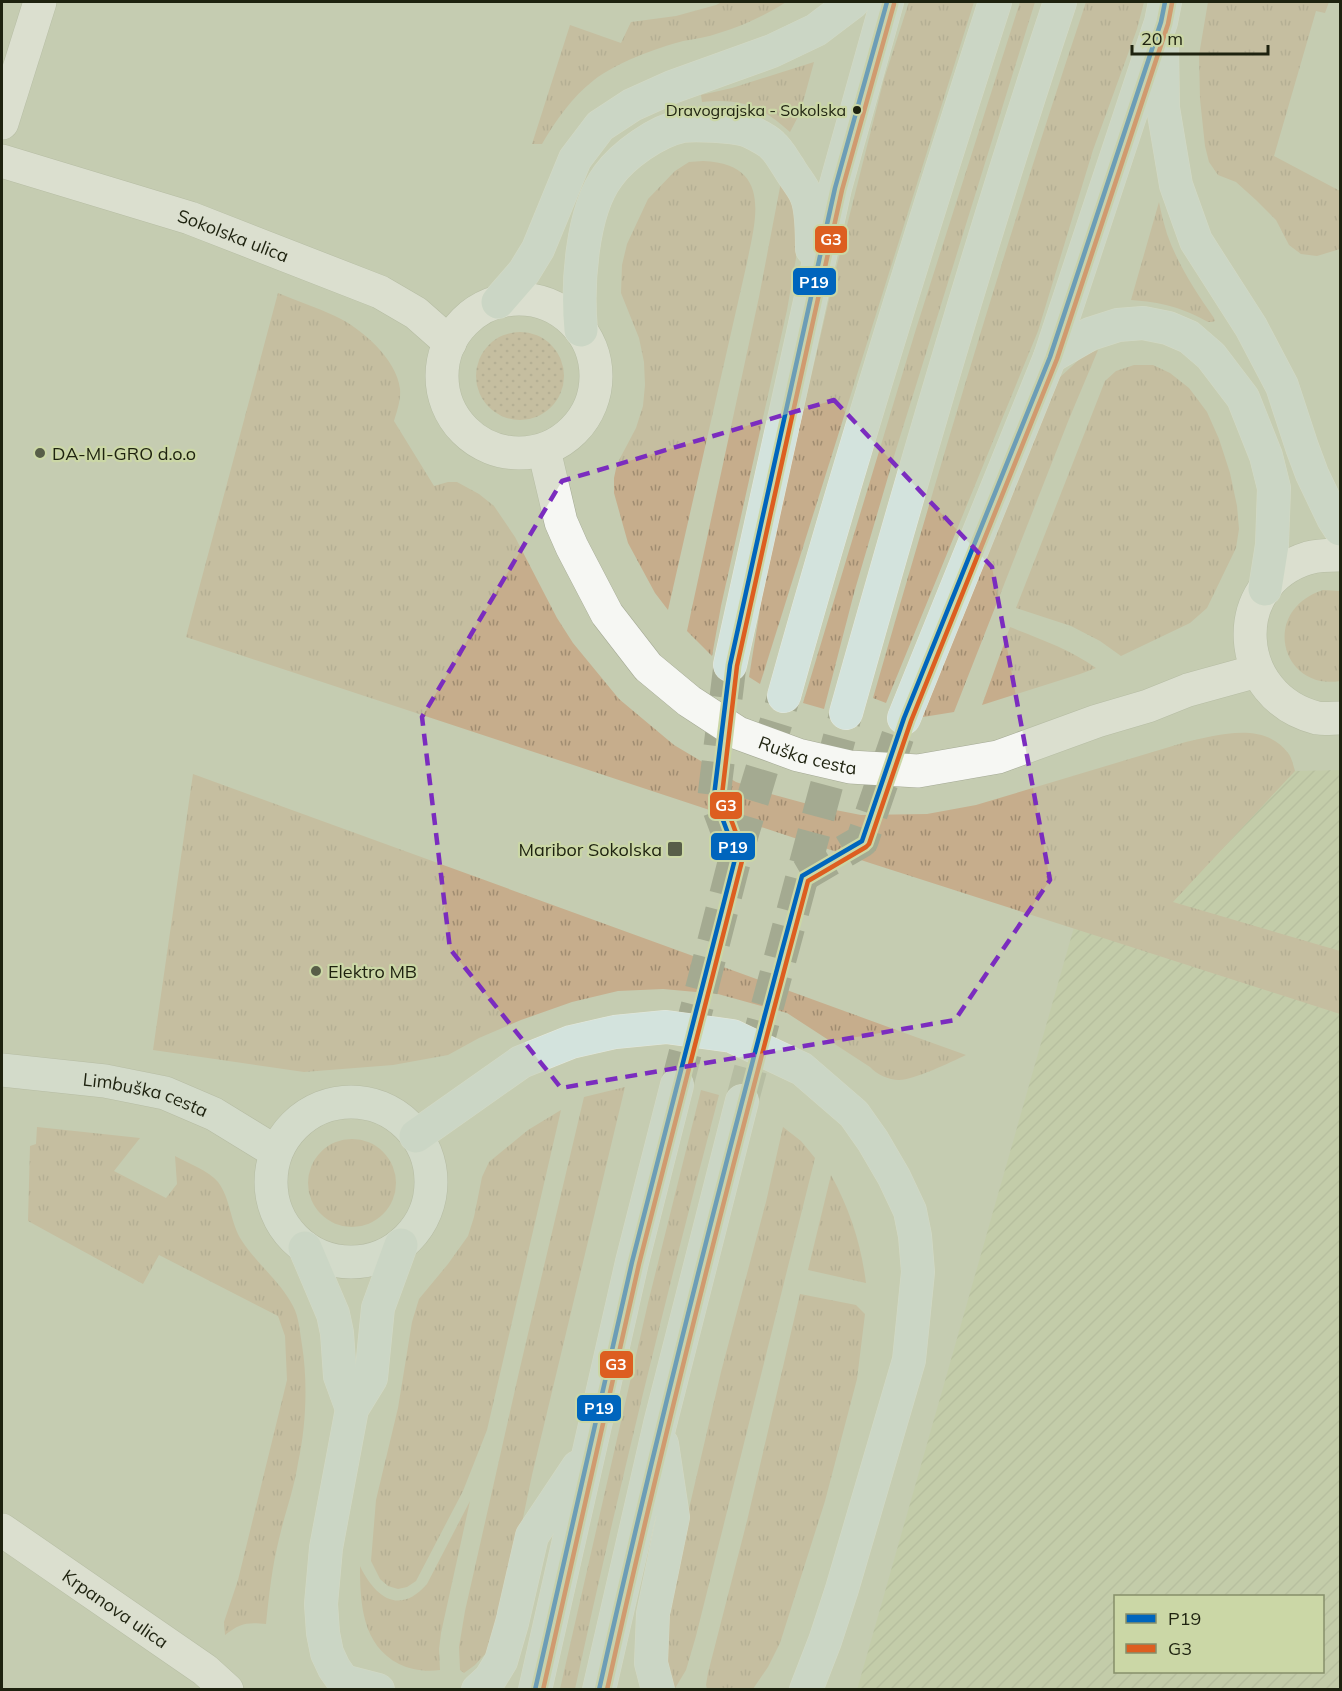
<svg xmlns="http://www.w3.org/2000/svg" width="1342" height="1691" font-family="Mulish,sans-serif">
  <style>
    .industrial { fill: url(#industrial-furrows); fill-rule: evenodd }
    .grass { fill: url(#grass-tufts) }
    .park { fill: url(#park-dots) }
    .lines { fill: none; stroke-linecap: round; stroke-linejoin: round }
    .primary-tunnel { stroke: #a4aa91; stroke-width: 33; stroke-dasharray: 33 16; stroke-linecap: butt }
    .minor-casing { stroke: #a4a994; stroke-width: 34 }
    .tertiary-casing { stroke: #a4a994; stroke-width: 34 }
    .secondary-casing { stroke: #a4a994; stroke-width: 34 }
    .primary-casing { stroke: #e5e8dc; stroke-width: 34 }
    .minor { stroke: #f6f7f3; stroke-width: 33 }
    .tertiary { stroke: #f6f7f3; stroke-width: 33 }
    .secondary { stroke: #e5ede8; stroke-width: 33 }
    .primary { stroke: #d3e3dd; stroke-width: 33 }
    .bus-1-casing { stroke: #cbd7a6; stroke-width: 9 }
    .bus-2-casing { stroke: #cbd7a6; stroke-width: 9 }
    .bus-1 { stroke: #0065bd; stroke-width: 4.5 }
    .bus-2 { stroke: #dd5e20; stroke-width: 4.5 }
    .marked { fill: none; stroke: #7b2cbf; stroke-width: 4.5; stroke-dasharray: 12 8; stroke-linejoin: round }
    .bus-dot { fill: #1e220f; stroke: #cbd7a6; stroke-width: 2 }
    .poi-dot { fill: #585e48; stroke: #cbd7a6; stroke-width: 2 }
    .labels { text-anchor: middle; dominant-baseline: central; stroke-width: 4.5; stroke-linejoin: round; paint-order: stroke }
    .bus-label { font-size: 16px; fill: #1e220f; stroke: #cbd7a6; text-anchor: end }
    .street-label { font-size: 18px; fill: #1e220f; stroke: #cbd7a6 }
    .poi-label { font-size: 18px; fill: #1e220f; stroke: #cbd7a6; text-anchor: start }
    .line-badge { stroke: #cbd7a6; stroke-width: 2 }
    .badge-label { font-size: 16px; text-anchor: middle; font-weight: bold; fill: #fff }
  </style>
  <defs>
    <pattern id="industrial-furrows" width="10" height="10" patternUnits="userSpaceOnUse" patternTransform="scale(1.5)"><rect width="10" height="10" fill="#c2cda1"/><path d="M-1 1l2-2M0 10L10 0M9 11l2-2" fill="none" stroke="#a6b089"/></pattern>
    <pattern id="grass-tufts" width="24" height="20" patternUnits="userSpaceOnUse" patternTransform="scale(1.5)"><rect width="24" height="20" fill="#c6ad8c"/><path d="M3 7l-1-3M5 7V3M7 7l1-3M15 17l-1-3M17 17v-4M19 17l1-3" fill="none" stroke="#a08c71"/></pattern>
    <pattern id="park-dots" width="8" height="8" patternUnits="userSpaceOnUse" patternTransform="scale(1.5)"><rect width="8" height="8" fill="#c6ad8c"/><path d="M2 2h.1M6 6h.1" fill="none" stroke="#a08c71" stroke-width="1.8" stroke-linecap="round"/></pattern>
  </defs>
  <rect width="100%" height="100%" fill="#c5ccb1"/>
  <!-- industrial -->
  <path class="industrial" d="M1242,733L1265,736L1280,745L1290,755L1295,771L1340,770V1689L857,1690L1121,762L1186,742L1220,735ZM1116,1596H1322V1672H1116Z"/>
  <!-- grass -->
  <g class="grass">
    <path d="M722,2H786C766,15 743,26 719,33C708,37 695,39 683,41C656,48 616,63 594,80C572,97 556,120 542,144H532L570,25L621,43L631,22L676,16L716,5Z"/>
    <path d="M909,2H974L760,684L749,677L766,572L836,269L884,79Z"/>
    <path d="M1020,2H1035L895,453L854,593L824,709L803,703L916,329Z"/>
    <path d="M1086,2H1144L1137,29L1093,150L1038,331L886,703L873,698C940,465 1009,232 1086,2Z"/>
    <path d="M1208,2H1329L1325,13L1316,11L1274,156L1340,191V249L1317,256L1301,254L1289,245L1276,220L1256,200L1236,182L1218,175L1209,162L1205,146L1200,99L1199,55Z"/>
    <path d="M814,62L800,113L790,132C761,106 741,98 702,102L701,95L732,88Z"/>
    <path d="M703,161C773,164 756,219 746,267L668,610L655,593L628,543L614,493V478L617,464L636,428L643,406L645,385L644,362L639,338L621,293L622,265L627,244L648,199L675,171L689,162Z"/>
    <path d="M781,182L789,197L794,211L797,233L796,258L787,310L721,606L712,656L687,631L759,297Z"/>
    <path d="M1159,202C1161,213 1164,224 1167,234C1178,265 1196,292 1214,318L1215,321L1212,322H1208C1181,307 1161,302 1131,300Z"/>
    <path d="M278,293C297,301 316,307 335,316C361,328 397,359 400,389C401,400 397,411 394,421L434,486L448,482H457L479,494L494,506L515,537L557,618L573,643L619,699L674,745L736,782L771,794L815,806L861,815L927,814L976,805L1186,742C1218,735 1264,721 1288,753C1292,758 1293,765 1295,771L1173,902L1340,951V1014L870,863L186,637Z"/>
    <path d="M1098,350L1069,419L954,712L917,718L1058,379L1084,355Z"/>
    <path d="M1134,365H1153L1170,373L1189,388L1207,412L1219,439L1230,473L1237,506L1239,529L1236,548L1207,608L1190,623L1121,656L1100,641L1071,626L1016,608L1105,381L1116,371Z"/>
    <path d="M1323,590L1340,591V681C1282,691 1259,611 1323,590Z"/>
    <path d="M1010,627C1040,639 1070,649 1096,668L1080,674L982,705Z"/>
    <path d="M193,774L913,1036L966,1055C951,1062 914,1080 899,1080C889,1080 876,1074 870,1067L787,1013L718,994L663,989L618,991L572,1002L521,1020L479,1038L448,1055L393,1065L304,1072L153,1050Z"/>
    <path d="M625,1087L532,1475L510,1580L487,1652L475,1665L464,1673L460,1670L459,1647L465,1611L519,1372L584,1097Z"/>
    <path d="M701,1090L719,1095C667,1292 618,1490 575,1689H560L648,1303Z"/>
    <path d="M561,1110L487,1430L463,1491L416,1581L407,1587L398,1589L388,1586L380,1579L371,1561L376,1500L398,1408L412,1322L419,1299L448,1264L468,1236L474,1217L482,1177L489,1162L528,1130Z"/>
    <path d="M37,1127L140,1138L114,1171L166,1198L177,1184L175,1156C188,1163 209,1171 218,1182C231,1199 230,1223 242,1241C257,1264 280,1281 293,1306C299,1317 300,1333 302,1345C308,1382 306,1427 298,1463C294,1489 285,1513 279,1539C272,1567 269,1595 266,1624C248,1622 240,1623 225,1635L224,1622L238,1580L287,1380L285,1336L278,1316L159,1255L143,1284L28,1221L30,1146L36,1144Z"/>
    <path d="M783,1127L801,1141L815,1158L696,1636L686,1670L674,1690L664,1646L684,1530L721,1372L766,1202Z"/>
    <circle cx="352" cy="1183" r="44"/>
    <path d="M831,1175C850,1210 861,1244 866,1283L808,1270Z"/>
    <path d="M800,1294L856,1305L865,1314L857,1379L825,1501L780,1643L768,1667L753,1689H707L706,1685L708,1673L747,1521Z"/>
    <path d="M470,1501L441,1633L439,1649L440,1670C426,1672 411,1670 399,1664C362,1645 360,1603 360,1566C375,1597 399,1616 427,1584Z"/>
  </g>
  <!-- park -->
  <circle class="park" cx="520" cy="376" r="44"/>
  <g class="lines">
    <!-- primary-tunnel -->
    <g class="primary-tunnel">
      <path d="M730,665L714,796L736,855"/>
      <path d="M802,876L862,841L904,718"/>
      <path d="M677,1085L736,855L784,696"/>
      <path d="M742,1101L846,713"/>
    </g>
    <defs>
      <g id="minor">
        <path d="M2,123L40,2"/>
        <path id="s1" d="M2,161L190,218L380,292L416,313L450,343"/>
        <path id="s2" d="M2,1530L205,1670L227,1690"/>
      </g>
      <g id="tertiary">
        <circle cx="519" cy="376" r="77"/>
        <path id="s3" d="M544,450L561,522L572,547L607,614L648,667L689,701L738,733L798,755L850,767L918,771L998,757L1097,721L1148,706L1188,690L1257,671"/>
        <path d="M1340,555C1330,555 1319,555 1308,558C1226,583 1233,697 1317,718C1325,719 1333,718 1340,718"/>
      </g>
      <g id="secondary">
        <path id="s4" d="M2,1070L105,1081L165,1093L214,1114L276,1152"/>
        <circle cx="351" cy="1182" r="80"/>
      </g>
      <g id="primary">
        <path d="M1162,47L1163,108L1176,185L1196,241L1251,327L1282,386L1302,447L1312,474L1333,518L1340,529"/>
        <path d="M498,302L524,272L538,249L575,159L600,126L632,105L672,87L772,51L816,30L853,2"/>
        <path d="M581,330C577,287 581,212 608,176C623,155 657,131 682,126C695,124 733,126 746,130C752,132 769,141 773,146C779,151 784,161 789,168C794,177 802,186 806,195C812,208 812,234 812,249"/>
        <path d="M1050,357L1090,334L1118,325L1143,323L1168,328L1189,337L1211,356L1243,398L1266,456L1274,488L1272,545L1265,589"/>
        <path d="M730,665L835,188L887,2"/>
        <path d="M784,696C849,462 921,232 995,2"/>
        <path d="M846,713C913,475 982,236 1060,2"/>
        <path d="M904,718L1050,357L1161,22L1165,2"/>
        <path d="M416,1136L521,1062L571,1042L615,1032L666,1027L732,1036L802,1069L854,1114L873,1141L894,1177L910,1211L915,1236L918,1272L909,1360L842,1589L825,1641L806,1690"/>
        <path d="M305,1248L333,1314L337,1333L340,1376L352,1409"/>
        <path d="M343,1681L378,1690"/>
        <path d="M346,1690L343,1681L334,1668L327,1653L323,1633L321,1604L326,1548L352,1409L371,1378L378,1308L401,1245"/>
        <path d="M478,1690L490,1679L501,1661L512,1623L532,1536L578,1467"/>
        <path d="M535,1690L632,1262L677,1085"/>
        <path d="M599,1690L660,1424L742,1101"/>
        <path d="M658,1690L651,1663L653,1614L673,1517L662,1444"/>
      </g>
    </defs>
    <!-- minor casing -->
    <use href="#minor" class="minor-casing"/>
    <!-- tertiary casing -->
    <use href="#tertiary" class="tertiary-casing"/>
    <!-- secondary casing -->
    <use href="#secondary" class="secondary-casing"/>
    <!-- primary casing -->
    <use href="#primary" class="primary-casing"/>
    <!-- minor -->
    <use href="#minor" class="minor"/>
    <!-- tertiary -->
    <use href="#tertiary" class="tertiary"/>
    <!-- secondary -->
    <use href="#secondary" class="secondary"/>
    <!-- primary -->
    <use href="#primary" class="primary"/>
    <defs>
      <g id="bus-1">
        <path d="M535,1690L632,1262L736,855L714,796L730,665L835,188L887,2"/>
        <path d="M599,1690C660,1417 729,1146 802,876L862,841L904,718L1050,357L1161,22L1165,2"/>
      </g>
      <g id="bus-2">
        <path d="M543,1690L639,1264L743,857V852L722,795L737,666L842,190L894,4"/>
        <path d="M607,1690C667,1418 736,1149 808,881L866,847L869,844L911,721L1057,359L1168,24L1172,3"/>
      </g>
    </defs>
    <!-- bus-1 casing -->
    <use href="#bus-1" class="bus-1-casing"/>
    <!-- bus-2 casing -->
    <use href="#bus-2" class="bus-2-casing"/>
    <!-- bus-1 -->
    <use href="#bus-1" class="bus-1"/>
    <!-- bus-2 -->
    <use href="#bus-2" class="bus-2"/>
  </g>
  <!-- marked area -->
  <path d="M0 0H1342V1691H0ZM834,400L992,567L1050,880L955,1020L561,1088L450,949L422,717L562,481Z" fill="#c5ccb1" fill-opacity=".55" fill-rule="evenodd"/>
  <path class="marked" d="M834,400L992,567L1050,880L955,1020L561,1088L450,949L422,717L562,481Z"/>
  <!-- markers -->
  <circle class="bus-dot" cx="857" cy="110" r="5"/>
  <g class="poi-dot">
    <circle cx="40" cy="453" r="6"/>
    <rect x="667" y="841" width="16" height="16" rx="3"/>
    <circle cx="316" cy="971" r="6"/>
  </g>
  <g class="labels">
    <!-- bus labels -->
    <g class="bus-label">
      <text x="846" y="110">Dravograjska - Sokolska</text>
    </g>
    <!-- street labels -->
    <g class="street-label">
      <text stroke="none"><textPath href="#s1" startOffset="243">Sokolska ulica</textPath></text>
      <text stroke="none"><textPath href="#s3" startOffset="429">Ruška cesta</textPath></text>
      <text stroke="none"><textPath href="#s4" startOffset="146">Limbuška cesta</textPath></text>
      <text stroke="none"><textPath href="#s2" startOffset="138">Krpanova ulica</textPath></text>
    </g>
    <!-- poi labels -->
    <g class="poi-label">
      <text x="52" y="453">DA-MI-GRO d.o.o</text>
      <text x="662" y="849" text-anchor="end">Maribor Sokolska</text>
      <text x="328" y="971">Elektro MB</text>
    </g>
  </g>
  <g class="line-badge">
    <rect x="814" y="225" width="34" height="29" rx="6" fill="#dd5e20"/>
    <rect x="792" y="267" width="45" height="29" rx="6" fill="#0065bd"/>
    <rect x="709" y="791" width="34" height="29" rx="6" fill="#dd5e20"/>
    <rect x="710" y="832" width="46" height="29" rx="6" fill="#0065bd"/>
    <rect x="599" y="1350" width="35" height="29" rx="6" fill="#dd5e20"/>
    <rect x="576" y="1394" width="46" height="28" rx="6" fill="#0065bd"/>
  </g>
  <g class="badge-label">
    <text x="831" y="245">G3</text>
    <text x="814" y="288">P19</text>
    <text x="726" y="811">G3</text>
    <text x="733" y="853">P19</text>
    <text x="616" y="1370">G3</text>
    <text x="599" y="1414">P19</text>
  </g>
  <!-- border -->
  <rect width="1342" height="1691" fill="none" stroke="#1e220f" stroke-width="6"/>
  <!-- legend -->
  <rect x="1114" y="1595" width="210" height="78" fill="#cbd7a6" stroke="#868f6a" stroke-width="1.5"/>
  <rect x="1126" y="1614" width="30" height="9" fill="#0065bd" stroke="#868f6a" stroke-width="1.5"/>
  <text x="1168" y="1625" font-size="18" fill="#1e220f">P19</text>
  <rect x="1126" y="1644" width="30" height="9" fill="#dd5e20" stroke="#868f6a" stroke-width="1.5"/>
  <text x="1168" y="1655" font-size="18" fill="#1e220f">G3</text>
  <!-- scale -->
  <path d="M1132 45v9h136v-9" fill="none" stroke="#1e220f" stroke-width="3"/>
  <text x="1141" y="45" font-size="18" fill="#1e220f" stroke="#cbd7a6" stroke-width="4.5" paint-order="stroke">20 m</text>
</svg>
